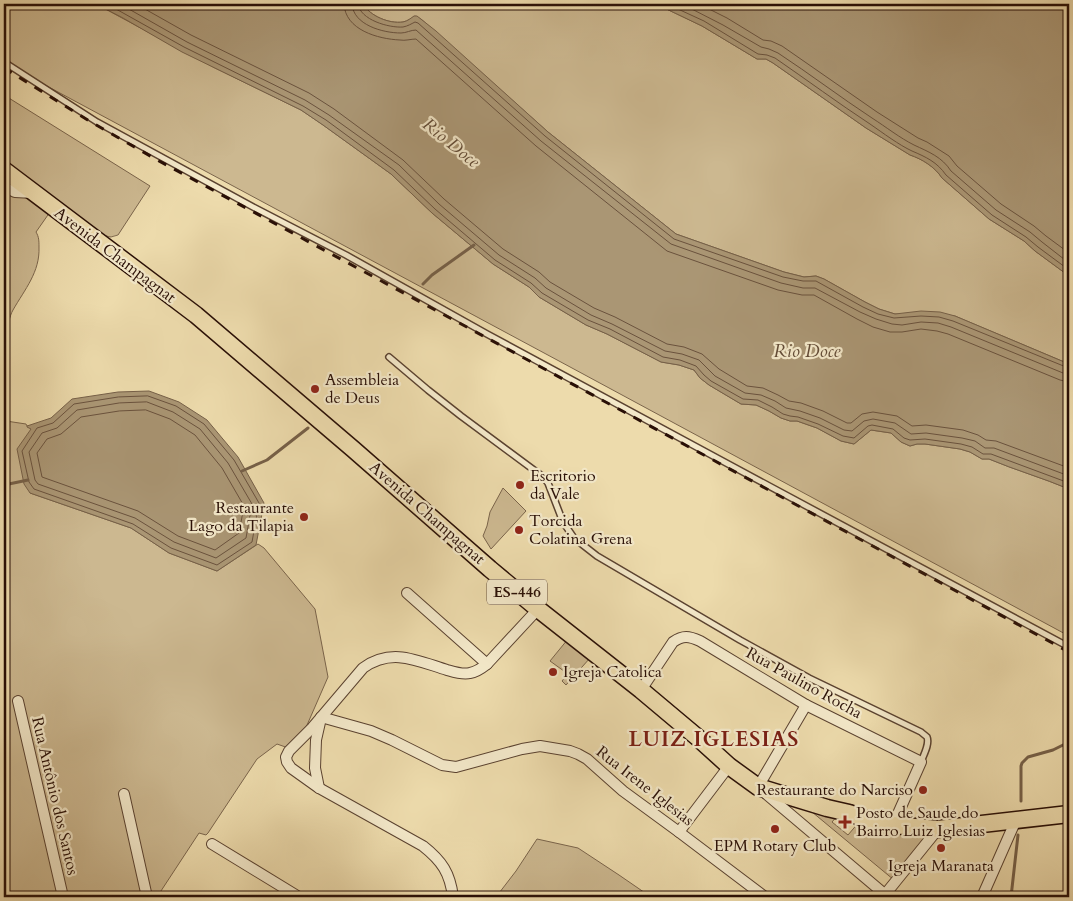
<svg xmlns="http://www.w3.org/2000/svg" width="1073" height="901" font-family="Cardo,serif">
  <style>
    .green { fill: #ccb890; stroke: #7a644b }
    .water { fill: #aa9674; stroke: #766048 }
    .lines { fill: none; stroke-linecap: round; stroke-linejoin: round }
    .shore { stroke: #6a523d; stroke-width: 1 }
    .stream { stroke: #766048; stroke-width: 3 }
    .service-casing { stroke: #5a4230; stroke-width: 8 }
    .minor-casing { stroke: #5a4230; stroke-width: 12 }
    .primary-casing { stroke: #290f06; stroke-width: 19 }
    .service { stroke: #f3e8c9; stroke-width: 5 }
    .minor { stroke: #f3e8c9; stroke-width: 10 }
    .primary { stroke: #eddbac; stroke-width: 16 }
    .rail { stroke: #290f06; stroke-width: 3; stroke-dasharray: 9 9; stroke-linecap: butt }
    .poi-dot { fill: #8f2418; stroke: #f3e8c9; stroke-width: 2 }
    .labels { text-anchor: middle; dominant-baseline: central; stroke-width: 4.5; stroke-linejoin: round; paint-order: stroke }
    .shield { fill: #f3e8c9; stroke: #665040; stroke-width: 1 }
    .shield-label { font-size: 15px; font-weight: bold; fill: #290f06 }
    .street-label { font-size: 16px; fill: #290f06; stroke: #f3e8c9 }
    .poi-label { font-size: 16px; fill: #290f06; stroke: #f3e8c9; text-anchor: start }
    .water-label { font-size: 18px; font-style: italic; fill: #634c37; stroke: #f3e8c9 }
    .district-label { font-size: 21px; font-weight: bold; letter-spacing: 1px; fill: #7a1f14; stroke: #f3e8c9 }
  </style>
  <rect width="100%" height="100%" fill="#eddbac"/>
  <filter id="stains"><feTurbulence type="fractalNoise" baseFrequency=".004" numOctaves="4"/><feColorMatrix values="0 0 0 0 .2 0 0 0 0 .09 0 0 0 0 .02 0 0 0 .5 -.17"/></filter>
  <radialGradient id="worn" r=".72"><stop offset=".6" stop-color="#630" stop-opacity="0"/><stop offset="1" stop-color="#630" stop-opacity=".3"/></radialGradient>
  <!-- green -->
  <g class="green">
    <path d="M4,4H96L215,68L301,110L323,125L391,174L432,213L493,264L529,287L539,297L586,325L607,334L661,362L679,365L694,370L700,378L709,385L741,404L756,405L769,411L781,418L790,421H797L817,428L841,441L854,444L871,430L891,433L901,442L910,446L917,444H925L960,449L970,452L982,459H989C1015,470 1043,478 1069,489V636L559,361L4,63Z"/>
    <path d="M363,4H656L702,26L757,59H766L773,63L866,128L910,155C922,159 935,167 942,178L989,219L1024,241L1035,251L1069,276V364L955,316L895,314L879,309L865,302L824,279L816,276L804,277L784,272L676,234L548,132L421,19L415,16C411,18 408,21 403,22C389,24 370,16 363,4Z"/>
    <path d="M4,95L150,186L118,235C118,235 111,237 111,237C101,237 66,209 57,202L36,232C39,237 39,241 39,247C40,272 25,289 13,310C9,317 9,325 4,332Z"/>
    <path d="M6,421L26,424L27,426L32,428L30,493L131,528L169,553L217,571L258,544L264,548L315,609L328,677L297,748L294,750L277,744L257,759L208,833L206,835L199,833L157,897H4V423Z"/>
    <path d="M503,488L526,511L491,549L483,536L487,526L490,512Z"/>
    <path d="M568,639L590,658L566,685L562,681L568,674L550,661Z"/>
    <path d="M800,802L838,815L832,822L848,835L859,822L932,831L894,880Z"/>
    <path d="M537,839L578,848L619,875L651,897H496L516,871Z"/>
  </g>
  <!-- water -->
  <g class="water">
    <path d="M96,4H363C370,16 389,24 403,22C408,21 411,18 414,16H417L436,31L548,132L676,234L784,272L804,277L816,276L824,279L865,302L879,309L895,314L921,311L940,312L955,316L1069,364V489C1043,478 1015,470 989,459H982L970,452L960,449L925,444H917L910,446L901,442L891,433L871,430L854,444L841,441L817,428L797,421H790L781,418L769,411L756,405L741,404L709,385L700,378L694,370L679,365L661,362L607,334L586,325L539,297L529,287L493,264L432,213L391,174L323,125L301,110L182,52L123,18Z"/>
    <path d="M656,4H1069V276L1035,251L1024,241L989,219L942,178C935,167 922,159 910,155L866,128L773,63L766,59H757L702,26Z"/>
    <path d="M149,391L179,402L207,420L238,457L264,503L256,545L217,571L169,553L131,528L30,493L24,484L17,449L31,429L27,427V426L51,418L72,399L118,392Z"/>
  </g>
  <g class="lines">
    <!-- shore -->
    <g class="shore">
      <path d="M107,4L184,47L303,106L326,120L394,170L435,209L495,260L531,283L542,293L588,320L610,329L663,357L680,360L696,366L704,375L711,381L743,399L758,400L772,407L783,414L790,416L798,417L818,424L843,436L854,438L868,426L872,425L893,429L904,438L910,440L925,439L961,444L972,447L983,454H991L1069,483"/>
      <path d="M120,4L187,42L305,100L329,115L399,165L439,204L499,255L535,278L546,288L591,315L612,324L665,351L682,354L699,360L715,376L745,393L761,395L775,401L786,408L800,411L820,418L844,430L852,431L864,421L873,419L895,423L911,434L926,433L962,438L975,441L985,448H994L1069,476"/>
      <path d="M136,4L191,35L309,93L334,109L403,160L444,199L503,249L539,272L550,282L594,308L615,317L667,344L684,347L702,354L719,369L747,386L763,388L778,395L789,401L801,403L823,411L847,423H851L862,414L873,412L897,416L912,426L926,425L963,430L978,435L986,440L996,441L1069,468"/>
      <path d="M344,4C345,30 378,39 400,40C405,41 411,39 416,39L536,146L667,251L778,290L802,295H814L857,319L873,327L890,332H902L921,329L937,331L948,334L1060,380L1069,382"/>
      <path d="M352,4C353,25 383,33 401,33C406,33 411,30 416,30L541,141L671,244L781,283L803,288H815L860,312L876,319L892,324L902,325L921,322L938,323L951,327L1063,373L1069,374"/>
      <path d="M358,4C360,20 389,28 403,27C408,26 411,24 415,22L418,23L545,136L674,239L783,277L803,281H816L863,307L878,314L894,318L921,316L939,317L953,321L1066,367L1069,368"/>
      <path d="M667,4L704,21L758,54L767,55L775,58C807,80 838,103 870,124C883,133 899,145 912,151C926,157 937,162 946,175L992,215L1026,237L1038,247L1069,270"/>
      <path d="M682,4L723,25L761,47L769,49L778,53C810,74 840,97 872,118C886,127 900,138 914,145C929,152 942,157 951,171L996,210L1030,232L1042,242L1069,263"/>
      <path d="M699,4L727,18L763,40L771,41L782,46L877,112L918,138L927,142L949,156L957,166L1001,204L1034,226L1046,236L1069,253"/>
      <path d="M148,396L176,406L204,424L234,460L259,503L252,542L217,565L171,548L133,524L34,489L29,482L22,451L37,428L53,423L74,404L118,397Z"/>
      <path d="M147,402L173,412L200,429L228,463L252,504L246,538L216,558L174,542L135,518L38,484L35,480L29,452L42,433L57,428L77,410L119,403Z"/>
      <path d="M146,410L170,419L195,435L222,468L244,506L239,533L215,550L178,536L138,511L42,477L37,453L47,439L61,434L81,417L119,411Z"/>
    </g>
    <!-- stream -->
    <g class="stream">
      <path d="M423,284L432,275L474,245"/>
      <path d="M242,471L267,460L308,428"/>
      <path d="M4,485L28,480"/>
      <path d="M1021,801V766L1022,763L1028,757L1053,750L1069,742"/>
      <path d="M1011,897L1018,835"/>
    </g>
    <defs>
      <g id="service">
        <path d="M4,62L97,122L255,208L346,255L487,334L730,465L1069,647"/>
        <path d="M389,357L428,390L461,416L542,476L548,483L563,522L574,538L597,556L740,640L809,678L921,732C922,733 926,736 927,737C930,744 923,756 921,762"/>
      </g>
      <g id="minor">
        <path d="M4,187L15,192L33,193"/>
        <path d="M407,593L487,664"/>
        <path d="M641,690L673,642C683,635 689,636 700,641L806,705L921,762L893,825"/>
        <path d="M18,701L63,897"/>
        <path d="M806,705L758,787L888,897"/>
        <path d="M321,717L371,731L392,740L442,765L456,767L522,749L540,746L570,751L578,754L587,759L623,791L679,832L765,897"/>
        <path d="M319,788L315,768L316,740L321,718"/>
        <path d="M124,794L147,897"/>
        <path d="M679,832L729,766"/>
        <path d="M212,844L299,897"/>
        <path d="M453,897C450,873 442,861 423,846L319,788L291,768L287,762L286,757L289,751L312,728L363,668C392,647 418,661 447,670C454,672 463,675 470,673C476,672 482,668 487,664L538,609"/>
        <path d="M883,897L938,829"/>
        <path d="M982,897L1016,820"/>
      </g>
      <path id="primary" d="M4,170L196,315L353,449L490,569L538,609L641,690L697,737L729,766L758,787L827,808L849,813L868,820L893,825L938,829L1069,814"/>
    </defs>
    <!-- service casing -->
    <use href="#service" class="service-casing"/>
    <!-- minor casing -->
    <use href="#minor" class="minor-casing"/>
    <!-- primary casing -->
    <use href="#primary" class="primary-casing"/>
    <!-- service -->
    <use href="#service" class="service"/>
    <!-- minor -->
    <use href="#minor" class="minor"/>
    <!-- primary -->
    <use href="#primary" class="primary"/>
    <!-- rail -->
    <path class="rail" d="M4,68L91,122L159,161L1069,652"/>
  </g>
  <!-- markers -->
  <g class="poi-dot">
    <circle cx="315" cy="389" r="5"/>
    <circle cx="520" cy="485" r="5"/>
    <circle cx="304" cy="517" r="5"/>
    <circle cx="519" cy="530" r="5"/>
    <circle cx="553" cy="672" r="5"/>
    <circle cx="923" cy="790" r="5"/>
    <path d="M842.5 814.5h5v5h5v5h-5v5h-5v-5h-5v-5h5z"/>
    <circle cx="775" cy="829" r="5"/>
    <circle cx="941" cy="848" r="5"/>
  </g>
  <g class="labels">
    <!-- shield labels -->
    <rect class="shield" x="487" y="579.5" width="60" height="25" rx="4"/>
    <g class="shield-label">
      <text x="517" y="592">ES-446</text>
    </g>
    <!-- street labels -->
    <g class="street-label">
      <text transform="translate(115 255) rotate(37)">Avenida Champagnat</text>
      <text transform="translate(427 513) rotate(41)">Avenida Champagnat</text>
      <text transform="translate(804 683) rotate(29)">Rua Paulino Rocha</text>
      <text transform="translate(645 786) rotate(38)">Rua Irene Iglesias</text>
      <text transform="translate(55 796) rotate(77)">Rua Antônio dos Santos</text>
    </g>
    <!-- poi labels -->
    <g class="poi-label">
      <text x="325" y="380">Assembleia<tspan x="325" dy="18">de Deus</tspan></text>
      <text x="530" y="476">Escritorio<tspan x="530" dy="18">da Vale</tspan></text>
      <text x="294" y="508" text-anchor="end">Restaurante<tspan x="294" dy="18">Lago da Tilapia</tspan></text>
      <text x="529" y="521">Torcida<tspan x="529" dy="18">Colatina Grena</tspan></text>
      <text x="563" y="672">Igreja Catolica</text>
      <text x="913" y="790" text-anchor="end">Restaurante do Narciso</text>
      <text x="856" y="813">Posto de Saude do<tspan x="856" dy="18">Bairro Luiz Iglesias</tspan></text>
      <text x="775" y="846" text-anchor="middle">EPM Rotary Club</text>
      <text x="941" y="866" text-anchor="middle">Igreja Maranata</text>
    </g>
    <!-- water labels -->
    <g class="water-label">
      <text transform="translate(451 143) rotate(39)">Rio Doce</text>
      <text x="807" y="351">Rio Doce</text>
    </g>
    <!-- district labels -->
    <g class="district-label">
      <text x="714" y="739">LUIZ IGLESIAS</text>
    </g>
  </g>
  <!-- margin -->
  <rect width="1073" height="901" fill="none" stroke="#eddbac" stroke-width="20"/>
  <rect x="5" y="5" width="1063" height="891" fill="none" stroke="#290f06" stroke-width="2.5"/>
  <rect x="10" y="10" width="1053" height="881" fill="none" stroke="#290f06"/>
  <rect width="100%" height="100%" filter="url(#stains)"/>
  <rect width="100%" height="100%" fill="url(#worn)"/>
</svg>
